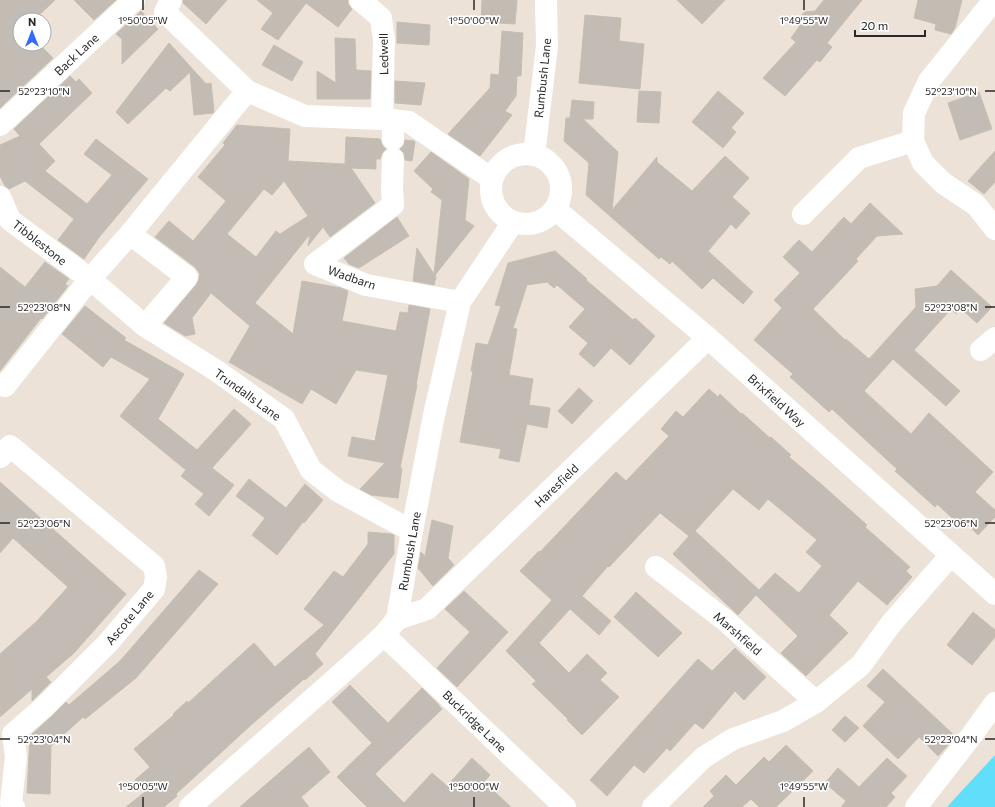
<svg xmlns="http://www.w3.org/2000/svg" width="995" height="807" font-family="Commissioner,sans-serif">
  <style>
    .water { fill: #61def9 }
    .building { fill: #c3bcb5; stroke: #c7beb2; fill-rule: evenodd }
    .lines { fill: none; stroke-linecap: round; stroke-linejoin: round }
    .minor { stroke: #fff; stroke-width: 22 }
    .ticks { fill: none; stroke: #282828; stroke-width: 1.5 }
    .labels { text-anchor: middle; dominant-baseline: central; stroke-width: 3.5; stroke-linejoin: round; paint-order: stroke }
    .street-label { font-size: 12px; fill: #282828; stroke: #fff }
    .ticks-label { font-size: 10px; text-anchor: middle; fill: #282828; stroke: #fff; stroke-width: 3.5; stroke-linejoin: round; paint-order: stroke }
  </style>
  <rect width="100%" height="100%" fill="#ece2d8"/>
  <!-- water -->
  <path class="water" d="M995,755V807H947Z"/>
  <!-- building -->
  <g class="building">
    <path d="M0,0H55L34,20H20V44H39L53,58L0,108Z"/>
    <path d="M74,0H116L94,20Z"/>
    <path d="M183,0H227L206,24L183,3Z"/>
    <path d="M257,0H348V4L352,9L338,27L306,3L278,40L261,29L273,13Z"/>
    <path d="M482,0H517L515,24L481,22Z"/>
    <path d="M677,0H725L702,24Z"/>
    <path d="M824,0H862L827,43L832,47L820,62L817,60L785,96L763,78L796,42L791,38L799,27L798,18L805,12L815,11Z"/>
    <path d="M918,0H962L955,28L951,34L935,30L936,24L914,18Z"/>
    <path d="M141,11L158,29L122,64V39L116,34Z"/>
    <path d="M585,15L621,18L619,41L644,44L640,89L579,83Z"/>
    <path d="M397,22L430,25L429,45L397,43Z"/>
    <path d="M502,31L523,33L521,76H517L516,96L505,111L512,115L480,156L448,134L490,88L491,74L499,75Z"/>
    <path d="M335,38L355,39L356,70L371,71L370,99H317V71L336,83Z"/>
    <path d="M169,43L206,84L211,83L214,111L213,113L194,115L190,72L170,91L166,88L128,124L116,112Z"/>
    <path d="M274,45L303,62L292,81L262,65Z"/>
    <path d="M70,76L76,82L79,79L92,93L39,144L55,161L45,171L87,204L112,175L84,154L96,139L148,179L100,236L84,259L58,240L74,219L25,181L9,189L5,186L0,176V145L20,136L14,129Z"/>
    <path d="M395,81L425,83L421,105L395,103Z"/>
    <path d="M639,91L661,92L659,123L637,122Z"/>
    <path d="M718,91L744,113L731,128L736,132L723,148L692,122Z"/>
    <path d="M979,92L992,129L960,140L948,103Z"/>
    <path d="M572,100L594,102L593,119H583L618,152L612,210L657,157V163V162L692,191L725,156L749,178L732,197L750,213L736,229L731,224L708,251L753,292L743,304L713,278L702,289L672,261L670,264L661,257L659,259L586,195L589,163L564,141L566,118H570Z"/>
    <path d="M237,125L290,129L288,161L345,164L346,137L380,139L382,145L386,149L382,153L380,159H376V169L351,168L375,203L330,237L323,227L308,246L310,234L255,303L293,334L302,281L341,288L348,291L342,321L396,331L400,312L408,313L409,305L430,309L416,385H417L400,468H402L398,498L371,495L360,489L385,463L348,456L352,437L375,441L388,375L356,370L336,404L311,389L302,404L229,362L250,326L211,293L192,318L195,334L185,336L164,323L196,285L199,279V276L200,274L195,267L155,237L169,221L193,241L226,201L198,177L225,145L223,143ZM284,181L308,216L280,234L276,231L256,257L227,234L264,189L272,195Z"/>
    <path d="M405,140L414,141L415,142L412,161L405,160L404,153L400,149L404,145Z"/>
    <path d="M995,151V182L984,194L968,181Z"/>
    <path d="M431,152L469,179L465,220L474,226L435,275L436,277L434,285L413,281L417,248L434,274L442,200L431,192L433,189L414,171Z"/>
    <path d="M870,203L903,234L877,236L856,259L858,261L813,309L845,340L846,339L869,359L916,307L915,289L937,286L951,270L992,307L977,323L961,309L956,314L951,309L914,350L960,391L946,406L893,359L864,391L911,434L929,413L993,472L975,492L995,510V517L978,535L968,525L964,529L937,504L935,507L895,471L897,469L832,409L829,412L790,377L793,374L754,340L782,308L774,300L800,273L783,257L799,240L812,252L844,217L851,224Z"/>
    <path d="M397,217L409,236L359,268L349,264L344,258Z"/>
    <path d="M555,251L587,279L586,280L633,320L635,318L655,336L630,365L611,348L594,367L579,354L588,343L569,327L585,309L557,285L554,288L547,282L527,285L513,328L517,329L509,375L533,379L529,405L550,408L547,428L527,424L519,462L499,458L501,449L460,442L473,371H471L476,343L488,345L501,306L495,305L508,263Z"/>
    <path d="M45,262L69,279L65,284L68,286L42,319L41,318L0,371V267L25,287Z"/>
    <path d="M85,306L126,338L124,340L184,374L158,419L197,450L234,409L251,424L212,468L234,485L209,516L195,504L204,494L181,476L186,470L120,416L150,379L111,357L103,367L62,334Z"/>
    <path d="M579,388L593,401L572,424L558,411Z"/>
    <path d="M709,389L718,397L720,394L741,414L742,413L770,438L771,437L791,455L789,457L821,484L867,525L865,527L910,567L906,571L912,577L887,605L858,581L829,615L848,633L806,676L781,653L798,636L756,595L738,615L673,554L689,536L660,513L609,567L608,566L582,596L611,621L599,635L570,609L539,643L569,673L587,654L607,673L600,680L619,697L582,735L567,720L568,719L532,684L536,681L506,651L552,600L520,571L539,551L540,552L616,472L626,481L669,436L661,429L676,411L683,417ZM733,489L759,510L768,499L817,540L806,552L822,566L799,593L775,573L759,590L695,531Z"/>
    <path d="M249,479L286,508L305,484L323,500L304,523L303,522L277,555L252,535L265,518L236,496Z"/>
    <path d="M0,482L126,594L74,653L46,677L51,682L32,701V689L0,717V654L37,621L68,587L13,538L0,553Z"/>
    <path d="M432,520L453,526L448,558L454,565L433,586L418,568L421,552L425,556Z"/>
    <path d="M368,532L391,534L394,535V554L315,654L323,664L305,680L304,679L251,725L176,794L177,796L164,807H126L145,792L135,780L150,767L134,749L174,715L173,714L187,701L188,703L254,643L275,667L324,625L304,609L334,571L343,577L368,544Z"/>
    <path d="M199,570L218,584L136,678L85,719L83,717L51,746L50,794L27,793L30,736L52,716L66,702L69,705L120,661Z"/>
    <path d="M464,591L508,632L457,687L437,668L470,632L445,609Z"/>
    <path d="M636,592L682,633L658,657L614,617Z"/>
    <path d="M973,612L995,630V637L972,665L947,645Z"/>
    <path d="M735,648L766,677L744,700L735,691L703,729L695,723L670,751L667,748L644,773L634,765L607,796L590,780L698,659L712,671Z"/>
    <path d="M883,669L955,736L948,745L938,756L919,737L898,759L863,726L885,702L867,686Z"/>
    <path d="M350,685L388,723L422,688L439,705V706L442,709L375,774L404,803L432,773L447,786L472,758L490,775L484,782L511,807H367L337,777L372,743L332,702Z"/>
    <path d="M845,716L859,728L845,742L832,730Z"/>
    <path d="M786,745L813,771L776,807H759L751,799L742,807H703L714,796L710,791L726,775L736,785L764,757L769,762Z"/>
    <path d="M309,747L330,772L301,797L309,807H240Z"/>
    <path d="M887,758L907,776L891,793L895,797L886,807H841L846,801L825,783L838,768L859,787Z"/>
  </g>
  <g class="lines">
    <!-- minor -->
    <g class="minor">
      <path d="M171,0L165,12L247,91L305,116L382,119L409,122L492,179"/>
      <path d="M360,0L381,18L384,40L382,119"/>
      <path d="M994,0L929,81L914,113L913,141L923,163L943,183L976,205L995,229"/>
      <path d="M247,91L130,234L90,279L145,326L217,371L284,419L311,470L338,491L412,531"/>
      <path d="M0,125L134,0"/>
      <path d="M393,139V120"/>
      <circle cx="526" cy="189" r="35"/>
      <path d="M534,155L547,46L546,0"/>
      <path d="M393,159L392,190L393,205L315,264L366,285L460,302"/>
      <path d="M0,197L10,220L90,279L5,386"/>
      <path d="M555,209L708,338L995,594"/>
      <path d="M803,214L859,158L913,141"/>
      <path d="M130,234L187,277L145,326"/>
      <path d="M981,350L995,338"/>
      <path d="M0,457L10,446L154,566L156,577L154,589L107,644L44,707L13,734L16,757L11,803L14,807"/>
      <path d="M656,567L726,621L816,702"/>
      <path d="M397,619L427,609L708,338"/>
      <path d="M384,635L565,807"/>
      <path d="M190,807L350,666L384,635L397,619L412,531L434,415L460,302L513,222"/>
      <path d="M653,807L704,757L733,739L783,721L816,702L861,665L890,625L951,555"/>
      <path d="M916,807L972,735L995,703"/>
    </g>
  </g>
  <!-- ticks -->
  <path class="ticks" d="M143,0V10M474,0V10M804,0V10M0,91H10M985,91H995M0,307H10M985,307H995M0,523H10M985,523H995M0,739H10M985,739H995M143,797V807M474,797V807M804,797V807"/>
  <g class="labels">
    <!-- street labels -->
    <g class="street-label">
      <text transform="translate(76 54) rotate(-43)">Back Lane</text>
      <text transform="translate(383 54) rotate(-91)">Ledwell</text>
      <text transform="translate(542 78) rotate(-84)">Rumbush Lane</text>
      <text transform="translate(40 242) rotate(38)">Tibblestone</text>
      <text transform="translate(352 277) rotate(19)">Wadbarn</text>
      <text transform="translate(248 394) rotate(36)">Trundalls Lane</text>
      <text transform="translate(777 400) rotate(42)">Brixfield Way</text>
      <text transform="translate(556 485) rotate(-44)">Haresfield</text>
      <text transform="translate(409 551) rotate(-80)">Rumbush Lane</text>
      <text transform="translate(129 617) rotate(-50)">Ascote Lane</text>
      <text transform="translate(738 633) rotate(41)">Marshfield</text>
      <text transform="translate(475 721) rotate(44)">Buckridge Lane</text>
    </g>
  </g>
  <g class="ticks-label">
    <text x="143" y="24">1°50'05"W</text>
    <text x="474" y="24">1°50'00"W</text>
    <text x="804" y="24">1°49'55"W</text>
    <text x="44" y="95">52°23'10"N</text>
    <text x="951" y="95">52°23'10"N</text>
    <text x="44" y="311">52°23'08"N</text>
    <text x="951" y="311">52°23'08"N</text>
    <text x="44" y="527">52°23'06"N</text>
    <text x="951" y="527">52°23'06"N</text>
    <text x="44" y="743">52°23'04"N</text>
    <text x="951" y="743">52°23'04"N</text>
    <text x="143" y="790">1°50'05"W</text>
    <text x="474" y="790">1°50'00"W</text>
    <text x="804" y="790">1°49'55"W</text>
  </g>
  <!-- north arrow -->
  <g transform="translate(32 32)"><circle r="19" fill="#ffffff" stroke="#a9a9a9"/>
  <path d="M0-3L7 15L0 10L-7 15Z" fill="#326bff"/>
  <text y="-6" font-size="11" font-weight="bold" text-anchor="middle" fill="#282828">N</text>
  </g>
  <!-- scale -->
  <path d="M855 30v6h70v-6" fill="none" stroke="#282828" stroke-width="2"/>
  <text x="861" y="30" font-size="12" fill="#282828" stroke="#ffffff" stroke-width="3" paint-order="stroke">20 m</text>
</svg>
